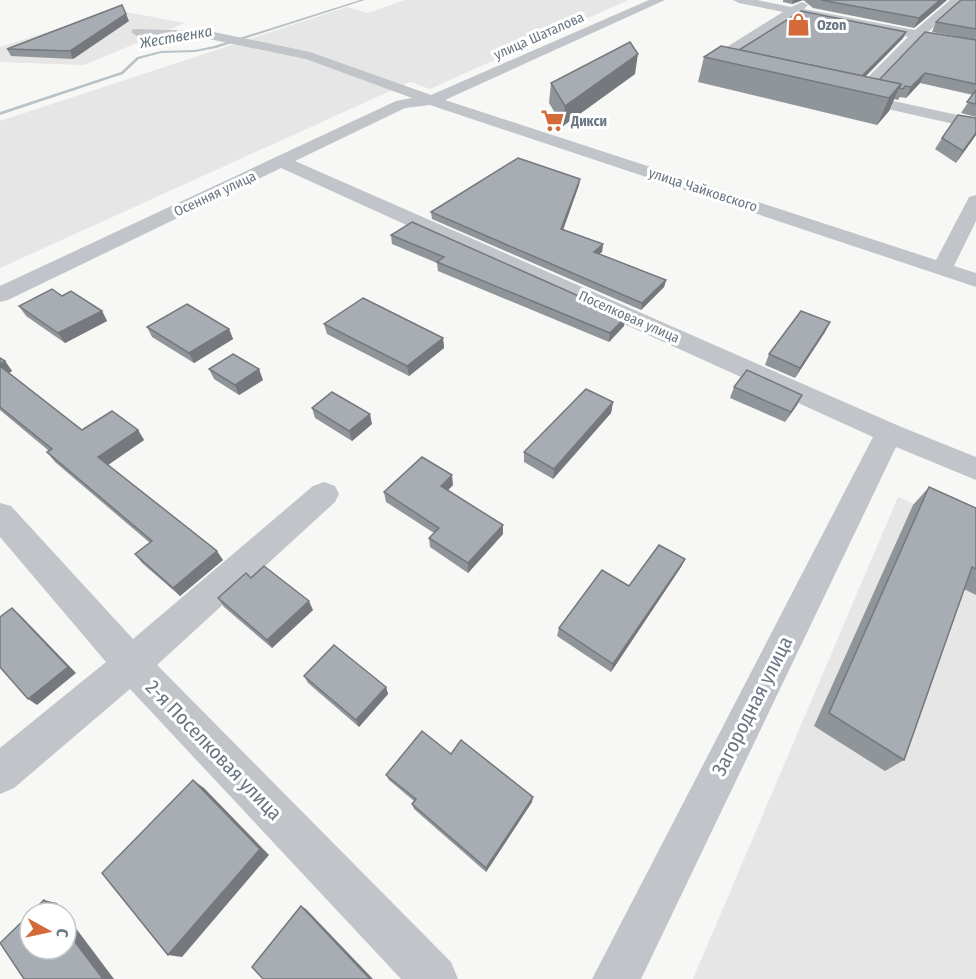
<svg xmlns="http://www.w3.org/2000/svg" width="976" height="979" font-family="'Fira Sans Condensed',sans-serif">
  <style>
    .built { fill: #e5e6e5 }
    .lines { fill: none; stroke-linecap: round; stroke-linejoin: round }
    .stream { fill: #b9c2c7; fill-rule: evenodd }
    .minor { fill: #c1c4c8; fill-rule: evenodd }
    .wall { fill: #90959a }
    .shaded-wall { fill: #75797d }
    .building { fill: #a7adb3; stroke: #75797d; stroke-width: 1.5 }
    .labels { text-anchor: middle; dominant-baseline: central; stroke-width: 6; stroke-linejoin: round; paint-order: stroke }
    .far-poi-label { font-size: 14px; font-weight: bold; fill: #697683; stroke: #fff; text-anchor: start }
    .far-street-label { font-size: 14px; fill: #697683; stroke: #fff }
    .far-water-label { font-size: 15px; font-style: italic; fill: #65767f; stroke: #fff }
    .near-street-label { font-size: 20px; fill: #697683; stroke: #fff }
  </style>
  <rect width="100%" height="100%" fill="#f7f7f5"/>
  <!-- built -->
  <g class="built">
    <path d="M405,0H628L430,89L410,82L0,268V121L347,7L368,13Z"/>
    <path d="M115,10L185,23L84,65L0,62V47Z"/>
    <path d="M898,497L976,532V979H693Z"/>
  </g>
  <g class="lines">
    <!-- stream -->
    <path class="stream" d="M360,0H365L216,48L195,52L161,53L139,59L123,74L0,115V112L121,72L137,57L161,51L195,50L214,46Z"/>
    <!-- minor -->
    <g class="minor">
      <path d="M649,0H665L445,100L936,260L967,201L969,197L976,195V221L954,266L976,273V287L430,105L405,108L295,161L899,426L976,457V480L896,447L641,979H592L873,437L281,168L8,300L0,302V286L396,101L412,98L306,59L209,39L137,36L131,32L133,29L209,31L310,52L431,95Z"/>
      <path d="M733,0H757L791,7L802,2L808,5L804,9L915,30L950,0H963L927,33L976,42V50L920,39L866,95L976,119V129L848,100L846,97L848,94L852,93L908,37L795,14L732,56H722L720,53L722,50L783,12L739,3Z"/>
      <path d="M324,482L335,486L339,494L335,502L157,665L451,962L458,979H401L130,689L14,788L0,794V748L106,662L0,537V503L11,506L133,639L313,486Z"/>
    </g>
  </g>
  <!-- wall -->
  <g class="wall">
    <path d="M783,0H803L792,4L783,2Z"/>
    <path d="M803,0H947L914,28L813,8Z"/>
    <path d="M976,0V40L932,32L936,22Z"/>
    <path d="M129,21L73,59L11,56L7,49Z"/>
    <path d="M906,32L903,38L865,77L879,80L976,40V117L961,113L973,95L920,83L906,98L900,97L898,100L894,99L889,111L877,125L698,82L704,57L739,50Z"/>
    <path d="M635,74L563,126L549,103L551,83Z"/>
    <path d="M976,118V135L956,163L935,149L942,138Z"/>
    <path d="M579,185L563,229L603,244L602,252L599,254L666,280L664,287L641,310L432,219L431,212Z"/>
    <path d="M391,235L624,326L609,342L438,271L437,263L392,244Z"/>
    <path d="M62,296L102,311L107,321L65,343L26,316L19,306Z"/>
    <path d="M830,322L825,332L795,378L765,365L769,354Z"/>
    <path d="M324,324L443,338L444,348L409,376L327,334Z"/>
    <path d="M147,327L229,329L233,339L194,363L152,337Z"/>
    <path d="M0,358L5,361L12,371L9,373L82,430H138L144,440L108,465L223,560L180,596L142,563L135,554L150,543L55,462L47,452L49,451L0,410Z"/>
    <path d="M209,369L263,380L239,395L214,379Z"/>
    <path d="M734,387L802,395L797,405L785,422L730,398Z"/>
    <path d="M613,402L611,413L553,479L524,462V452Z"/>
    <path d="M312,408L372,424L352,441L315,418Z"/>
    <path d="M453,485L447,491L503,525V534L468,573L430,547L429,538L434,533L386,502L384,492Z"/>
    <path d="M929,487L976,508V595L964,589L904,760L885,771L814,726L913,505Z"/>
    <path d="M685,559L681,567L611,672L557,636L559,628L629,586Z"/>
    <path d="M251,578L313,610L272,648L224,607L218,598Z"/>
    <path d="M304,676L386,687L388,694L359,727L308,683Z"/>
    <path d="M451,754L532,802L486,872L414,809L412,804L414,801L389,780L386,775Z"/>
  </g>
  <!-- shaded-wall -->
  <g class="shaded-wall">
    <path d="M793,0H803L792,4Z"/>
    <path d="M940,0H947L914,28L919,18Z"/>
    <path d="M126,14L129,21L73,59L70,51Z"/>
    <path d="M906,32L903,38L852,90L855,83Z"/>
    <path d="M638,54L635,74L563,126L565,106Z"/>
    <path d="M925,73L920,83L906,98L911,87Z"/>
    <path d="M901,84L889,111L877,125L889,98Z"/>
    <path d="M976,133V135L956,163L963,151Z"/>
    <path d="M580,179L579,185L561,236V229Z"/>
    <path d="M603,244L602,252L593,259L594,252Z"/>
    <path d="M666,280L664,287L641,310L642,303Z"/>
    <path d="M102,311L107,321L65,343L58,333Z"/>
    <path d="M626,317L624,326L609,342L610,333Z"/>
    <path d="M830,322L825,332L795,378L800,368Z"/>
    <path d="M229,329L233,339L194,363L189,353Z"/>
    <path d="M443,338L444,348L409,376L407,366Z"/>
    <path d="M5,361L12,371L6,375L0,367V364Z"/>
    <path d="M259,369L263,380L239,395L235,385Z"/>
    <path d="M802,395L797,405L785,422L791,412Z"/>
    <path d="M613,402L611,413L553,479L554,469Z"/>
    <path d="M370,414L372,424L352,441L349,431Z"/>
    <path d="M138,430L144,440L105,467L98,457Z"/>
    <path d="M452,475L453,485L442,496L441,486Z"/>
    <path d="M503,525V534L468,573V563Z"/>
    <path d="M217,551L223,560L180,596L173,588Z"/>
    <path d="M685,559L681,567L611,672L613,664Z"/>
    <path d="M309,601L313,610L272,648L267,640Z"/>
    <path d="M12,608L21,616L76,673L37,705L28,699Z"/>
    <path d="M386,687L388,694L359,727L356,720Z"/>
    <path d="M193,780L204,788L269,855L182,957L168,955Z"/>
    <path d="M533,797L532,802L486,872V868Z"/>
    <path d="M44,900L57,903L64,913H54Z"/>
    <path d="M301,906L306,909L373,979H370Z"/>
    <path d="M66,915L114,979H103L66,930Z"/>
  </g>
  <!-- building -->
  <g class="building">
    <path d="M821,0H940L919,18Z"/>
    <path d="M961,0H976V29L936,22Z"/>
    <path d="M122,5L126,14L70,51L7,49Z"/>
    <path d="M801,11L906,32L862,76L739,50Z"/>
    <path d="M925,32L976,40V84L925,73L911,87L905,86L903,89L899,88L901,84L879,80Z"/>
    <path d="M630,42L638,54L565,106L551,83Z"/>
    <path d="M721,46L901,84L889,98L704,57Z"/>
    <path d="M976,90V104L967,102Z"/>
    <path d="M958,115L976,118V133L963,151L942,138Z"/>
    <path d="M518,158L580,179L561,229L603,244L594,252L666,280L642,303L431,212Z"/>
    <path d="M412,222L626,317L610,333L437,262L444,257L391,235Z"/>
    <path d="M52,289L62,296L71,291L102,311L58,333L19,306Z"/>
    <path d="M363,298L443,338L407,366L324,324Z"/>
    <path d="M187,304L229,329L189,353L147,327Z"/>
    <path d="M801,311L830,322L800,368L769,354Z"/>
    <path d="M233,354L259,369L235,385L209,369Z"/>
    <path d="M0,358L5,361L0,364Z"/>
    <path d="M0,366L82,430L112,411L138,430L98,457L217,551L173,588L135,554L152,541L47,452L52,449L0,407Z"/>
    <path d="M747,370L802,395L791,412L734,387Z"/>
    <path d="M586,389L613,402L554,469L524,452Z"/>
    <path d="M332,392L370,414L349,431L312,408Z"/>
    <path d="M422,457L452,475L441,486L503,525L468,563L429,538L439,528L384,492Z"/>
    <path d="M929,487L976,508V569L972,567L904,760L829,713Z"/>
    <path d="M659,545L685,559L613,664L559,628L602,570L629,586Z"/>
    <path d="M264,566L309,601L267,640L218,598L246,573L251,578Z"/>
    <path d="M12,608L68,667L28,699L0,667V617Z"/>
    <path d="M334,645L386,687L356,720L304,676Z"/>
    <path d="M422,731L451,754L461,740L533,797L486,868L412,804L416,799L386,775Z"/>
    <path d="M193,780L260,849L168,955L102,873Z"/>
    <path d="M44,900L54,913H31Z"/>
    <path d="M301,906L370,979H263L252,967Z"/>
    <path d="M30,914V949H66V930L103,979H24L0,943Z"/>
  </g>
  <!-- icons -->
  <defs>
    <symbol id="shop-bare" viewBox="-9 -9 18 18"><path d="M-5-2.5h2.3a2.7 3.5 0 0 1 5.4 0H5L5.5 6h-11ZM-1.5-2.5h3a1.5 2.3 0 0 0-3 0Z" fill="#d46939" stroke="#fff" stroke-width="2.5" paint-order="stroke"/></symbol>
    <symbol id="supermarket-bare" viewBox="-9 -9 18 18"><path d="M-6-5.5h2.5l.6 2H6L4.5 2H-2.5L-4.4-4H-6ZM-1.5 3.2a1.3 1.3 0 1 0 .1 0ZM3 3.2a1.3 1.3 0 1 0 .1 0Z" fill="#d46939" stroke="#fff" stroke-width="2.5" paint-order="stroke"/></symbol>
  </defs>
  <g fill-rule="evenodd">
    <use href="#shop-bare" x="782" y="8" width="33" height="33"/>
    <use href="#supermarket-bare" x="536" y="104" width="33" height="33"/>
  </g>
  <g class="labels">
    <!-- far-poi labels -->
    <g class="far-poi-label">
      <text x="817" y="25">Ozon</text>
      <text x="571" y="121">Дикси</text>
    </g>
    <!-- far-street labels -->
    <g class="far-street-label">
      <text transform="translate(539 36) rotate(-24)">улица Шаталова</text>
      <text transform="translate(703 190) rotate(18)">улица Чайковского</text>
      <text transform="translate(215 194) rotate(-25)">Осенняя улица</text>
      <text transform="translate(629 317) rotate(24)">Поселковая улица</text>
    </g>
    <!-- far-water labels -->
    <g class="far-water-label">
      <text transform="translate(176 37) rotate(-10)">Жественка</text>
    </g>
    <!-- near-street labels -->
    <g class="near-street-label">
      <text transform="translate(752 706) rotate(-63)">Загородная улица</text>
      <text transform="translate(214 750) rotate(46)">2-я Поселковая улица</text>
    </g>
  </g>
  <!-- north arrow -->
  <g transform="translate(48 931) rotate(98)"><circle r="28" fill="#ffffff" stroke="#c3c8cd" stroke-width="1.5"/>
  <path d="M0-4.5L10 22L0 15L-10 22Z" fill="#d46939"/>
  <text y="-9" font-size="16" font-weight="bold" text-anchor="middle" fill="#697683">С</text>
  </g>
</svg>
